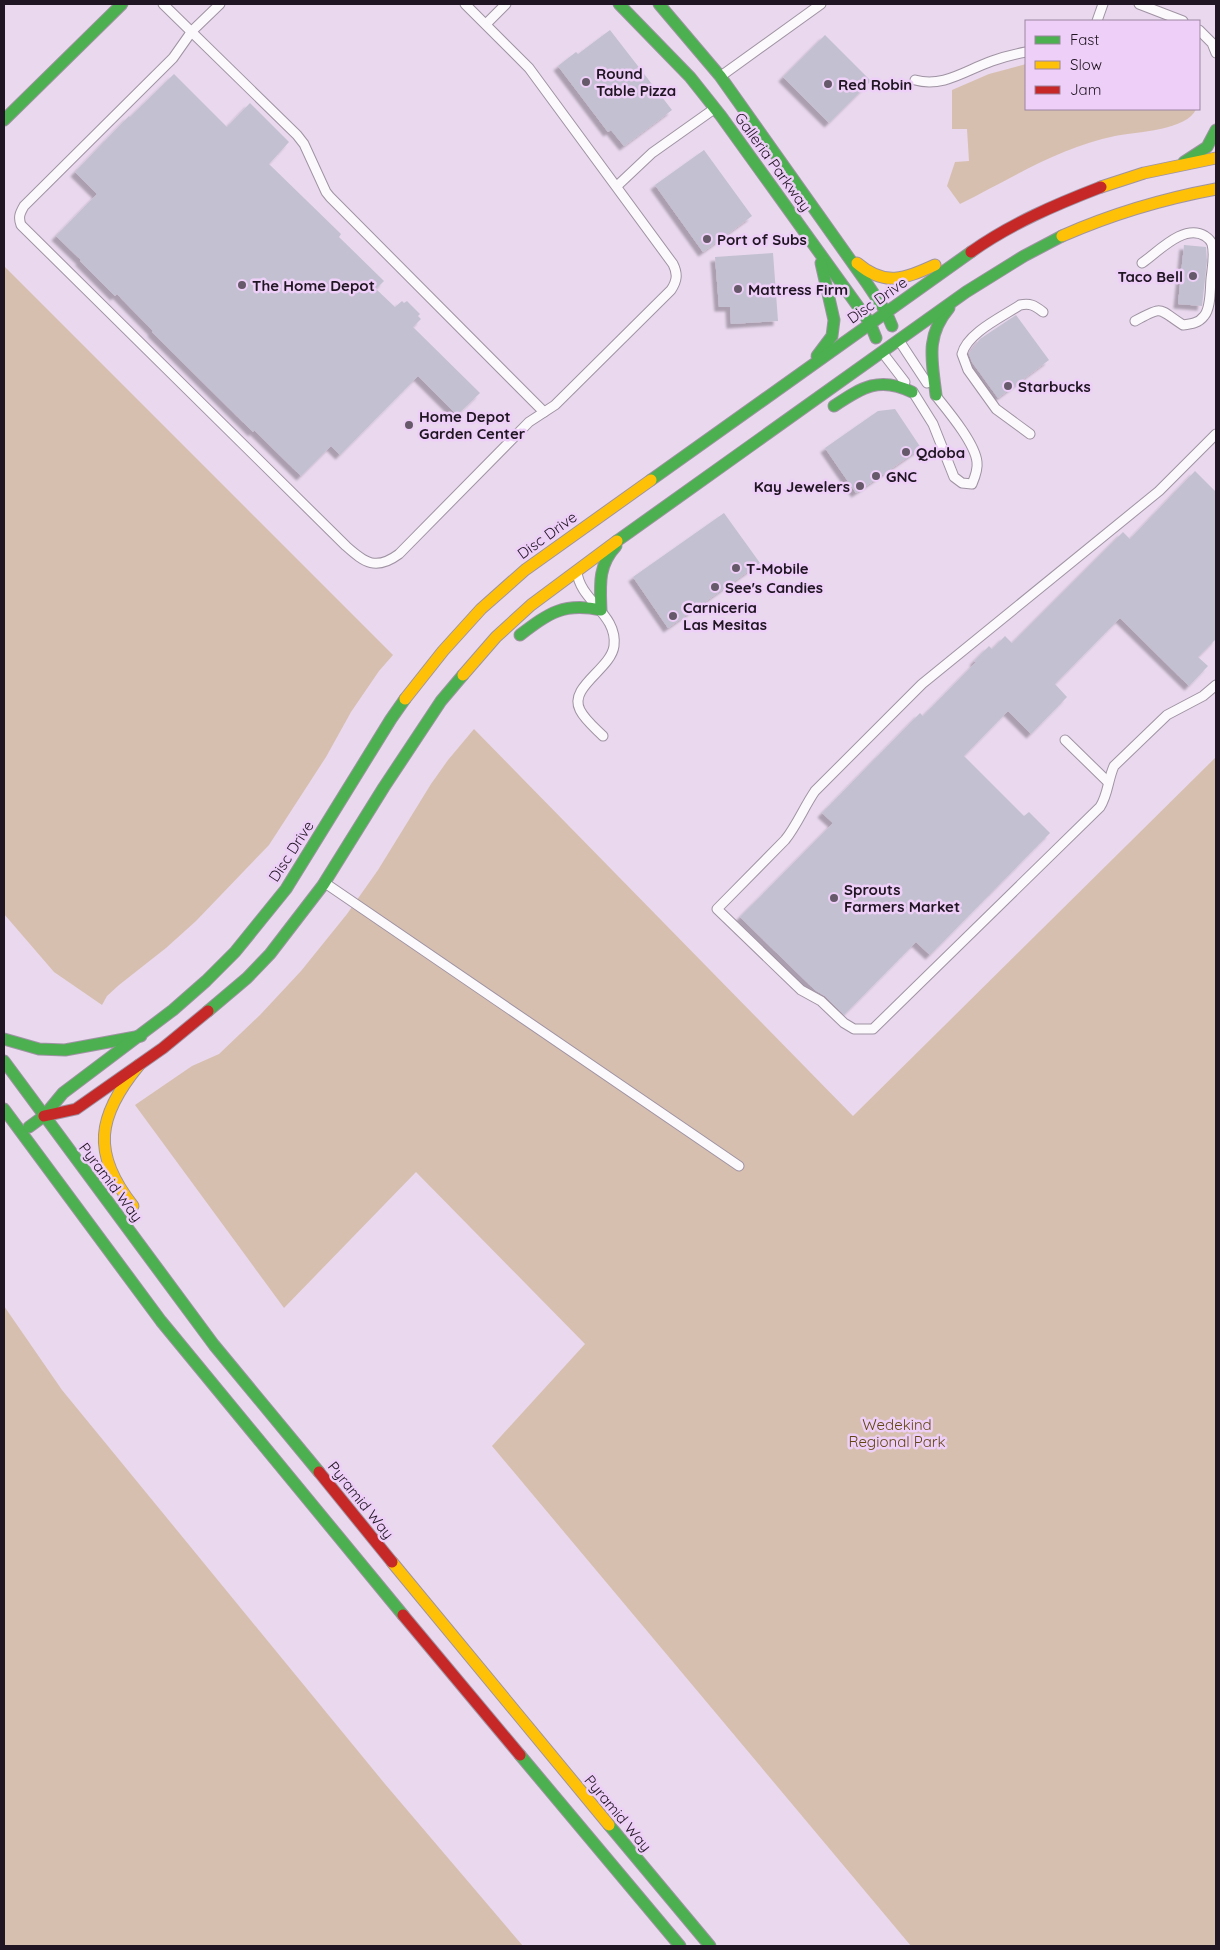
<svg xmlns="http://www.w3.org/2000/svg" width="1220" height="1950" font-family="Quicksand,sans-serif">
  <style>
    .green { fill: #d7bfaf }
    .building { fill: #c3c0d1; filter: url(#shadow) }
    .lines { fill: none; stroke-linecap: round; stroke-linejoin: round }
    .lane-casing { stroke: #9f93a3; stroke-width: 11 }
    .fast-casing { stroke: #9f93a3; stroke-width: 13 }
    .slow-casing { stroke: #9f93a3; stroke-width: 13 }
    .jam-casing { stroke: #9f93a3; stroke-width: 13 }
    .lane { stroke: #fcf9fc; stroke-width: 9 }
    .fast { stroke: #4caf50; stroke-width: 11 }
    .slow { stroke: #ffc107; stroke-width: 11 }
    .jam { stroke: #c62828; stroke-width: 11 }
    .poi-dot { fill: #66596a; stroke: #eecff7; stroke-width: 2 }
    .labels { text-anchor: middle; dominant-baseline: central; stroke-width: 5; stroke-linejoin: round; paint-order: stroke }
    .poi-label { font-size: 15px; font-weight: bold; fill: #201523; stroke: #eecff7; text-anchor: start }
    .street-label { font-size: 15px; fill: #201523; stroke: #eecff7 }
    .park-label { font-size: 15px; fill: #624611; stroke: #eecff7 }
  </style>
  <defs>
    <filter id="shadow"><feDropShadow dx="-4.5" dy="4.5" stdDeviation="1" flood-color="#0004"/></filter>
  </defs>
  <rect width="100%" height="100%" fill="#e9d8ee"/>
  <!-- green -->
  <g class="green">
    <path d="M1026,64V109H1196C1188,130 1136,132 1115,136C1060,147 1010,179 960,204L947,186L955,162L969,161L967,129H952V90L989,74Z"/>
    <path d="M4,266L393,655L379,671L351,712L326,757L269,845L196,921L166,948L119,985L107,996L102,1005L54,972L4,914Z"/>
    <path d="M474,729L853,1116L1216,757V1946H911L492,1446L585,1344L416,1172L284,1308L135,1105L192,1066L219,1054L260,1015L301,971L347,914L378,870L431,784L448,760Z"/>
    <path d="M4,1306L62,1390L385,1784L523,1946H4Z"/>
  </g>
  <!-- building -->
  <g class="building">
    <path d="M610,30L672,110L624,146L611,130L608,132L558,66L576,52L578,54Z"/>
    <path d="M825,35L871,81L829,123L783,77Z"/>
    <path d="M174,74L227,127L250,103L289,142L269,164L341,234L339,237L384,281L376,289L395,307L402,301L404,303L407,301L420,314L418,316L421,319L413,327L480,393L457,415L418,376L340,455L331,446L301,476L254,430L253,432L152,332L153,331L117,294L115,296L80,261L81,260L56,236L97,194L75,172L129,116L130,117Z"/>
    <path d="M704,150L752,216L703,252L655,185Z"/>
    <path d="M1184,245L1206,247L1207,261L1202,306L1178,304Z"/>
    <path d="M773,253L778,321L731,324L730,307H719L715,257Z"/>
    <path d="M1016,315L1049,360L998,398L972,362L969,354L980,339Z"/>
    <path d="M895,409L921,448L856,493L825,448L878,411Z"/>
    <path d="M1195,471L1216,492V639L1198,657L1208,666L1189,686L1120,618L1055,684L1067,697L1031,734L1008,711L964,756L1024,816L1029,812L1050,833L930,955L916,942L844,1015L825,996L815,990L740,917L833,823L822,813L920,713L923,716L976,662L974,661L989,646L992,649L1005,636L1012,643L1123,532L1130,539Z"/>
    <path d="M724,513L760,563L668,628L633,577Z"/>
  </g>
  <g class="lines">
    <defs>
      <g id="lane">
        <path d="M163,4L297,135L304,144L326,192L330,197L544,412"/>
        <path d="M220,4L192,31L173,58L24,206C20,213 18,217 21,225L346,546C365,563 376,571 399,554L529,422L555,405L671,290C677,281 678,274 673,264L529,68L465,4"/>
        <path d="M1139,4L1183,21"/>
        <path d="M1097,21L1103,4"/>
        <path d="M486,24L506,4"/>
        <path d="M1199,30L1212,43L1216,53"/>
        <path d="M721,76L821,4"/>
        <path d="M915,80C943,88 966,70 992,61C1003,57 1015,54 1026,52"/>
        <path d="M617,186L652,153L714,109"/>
        <path d="M1135,321C1164,305 1158,309 1183,325C1191,324 1199,323 1204,316C1211,308 1210,290 1211,279C1212,269 1215,255 1212,244C1211,241 1208,238 1205,236C1184,223 1158,252 1142,263"/>
        <path d="M900,342L927,383"/>
        <path d="M882,352L905,382"/>
        <path d="M913,392L933,424L954,477L962,483L972,484C975,477 978,469 977,462C975,443 948,411 936,396"/>
        <path d="M1030,434L996,409L968,370L962,354C967,333 1002,317 1020,305C1030,303 1034,305 1043,312"/>
        <path d="M1216,434L1159,491L922,684L815,791C804,807 797,825 785,840L717,909L801,990L821,1001L844,1023L854,1029H873L1100,807C1108,795 1108,779 1114,766L1167,715L1203,696L1216,685"/>
        <path d="M577,572C580,601 618,614 614,646C611,669 568,687 580,710C585,720 595,728 603,736"/>
        <path d="M1065,740L1108,782"/>
        <path d="M325,883L739,1166"/>
      </g>
      <g id="fast">
        <path d="M619,4L690,77L721,116L870,323L876,338"/>
        <path d="M659,4L720,76L866,282L886,312L892,326"/>
        <path d="M4,120L122,4"/>
        <path d="M1184,162L1207,147L1216,130"/>
        <path d="M817,356L832,336L834,320L821,263"/>
        <path d="M936,395C932,361 925,336 949,308"/>
        <path d="M834,406C862,387 880,376 912,392"/>
        <path d="M651,480L971,252"/>
        <path d="M617,541L966,292L1024,256L1062,236"/>
        <path d="M520,635C549,613 564,602 601,610C600,585 598,565 616,546"/>
        <path d="M208,1011L247,978L270,954L323,885L384,787L441,701L463,675"/>
        <path d="M4,1039L39,1049L65,1050L141,1036"/>
        <path d="M4,1061L214,1345L319,1472"/>
        <path d="M4,1109L161,1321L403,1615"/>
        <path d="M29,1127L44,1116L63,1093L173,1010L206,981L235,952L286,889L391,719L405,699"/>
        <path d="M520,1755L680,1946"/>
        <path d="M609,1825L710,1946"/>
      </g>
      <g id="slow">
        <path d="M1101,187L1144,173L1216,158"/>
        <path d="M1062,236C1112,214 1162,199 1216,189"/>
        <path d="M857,263C885,287 904,279 935,265"/>
        <path d="M463,675L496,637L531,605L617,541"/>
        <path d="M405,699L443,651L481,609L525,570L651,480"/>
        <path d="M133,1206C91,1153 97,1116 139,1065"/>
        <path d="M392,1562L609,1825"/>
      </g>
      <g id="jam">
        <path d="M971,252C1010,224 1057,204 1101,187"/>
        <path d="M44,1116L76,1109L163,1048L208,1011"/>
        <path d="M319,1472L392,1562"/>
        <path d="M403,1615L520,1755"/>
      </g>
    </defs>
    <!-- lane casing -->
    <use href="#lane" class="lane-casing"/>
    <!-- fast casing -->
    <use href="#fast" class="fast-casing"/>
    <!-- slow casing -->
    <use href="#slow" class="slow-casing"/>
    <!-- jam casing -->
    <use href="#jam" class="jam-casing"/>
    <!-- lane -->
    <use href="#lane" class="lane"/>
    <!-- fast -->
    <use href="#fast" class="fast"/>
    <!-- slow -->
    <use href="#slow" class="slow"/>
    <!-- jam -->
    <use href="#jam" class="jam"/>
  </g>
  <!-- markers -->
  <g class="poi-dot">
    <circle cx="586" cy="82" r="5"/>
    <circle cx="828" cy="84" r="5"/>
    <circle cx="707" cy="239" r="5"/>
    <circle cx="1193" cy="276" r="5"/>
    <circle cx="242" cy="285" r="5"/>
    <circle cx="738" cy="289" r="5"/>
    <circle cx="1008" cy="386" r="5"/>
    <circle cx="409" cy="425" r="5"/>
    <circle cx="906" cy="452" r="5"/>
    <circle cx="876" cy="476" r="5"/>
    <circle cx="860" cy="486" r="5"/>
    <circle cx="736" cy="568" r="5"/>
    <circle cx="715" cy="587" r="5"/>
    <circle cx="673" cy="616" r="5"/>
    <circle cx="834" cy="898" r="5"/>
  </g>
  <g class="labels">
    <!-- poi labels -->
    <g class="poi-label">
      <text x="596" y="73">Round<tspan x="596" dy="17">Table Pizza</tspan></text>
      <text x="838" y="84">Red Robin</text>
      <text x="717" y="239">Port of Subs</text>
      <text x="1183" y="276" text-anchor="end">Taco Bell</text>
      <text x="252" y="285">The Home Depot</text>
      <text x="748" y="289">Mattress Firm</text>
      <text x="1018" y="386">Starbucks</text>
      <text x="419" y="416">Home Depot<tspan x="419" dy="17">Garden Center</tspan></text>
      <text x="916" y="452">Qdoba</text>
      <text x="886" y="476">GNC</text>
      <text x="850" y="486" text-anchor="end">Kay Jewelers</text>
      <text x="746" y="568">T-Mobile</text>
      <text x="725" y="587">See's Candies</text>
      <text x="683" y="607">Carniceria<tspan x="683" dy="17">Las Mesitas</tspan></text>
      <text x="844" y="889">Sprouts<tspan x="844" dy="17">Farmers Market</tspan></text>
    </g>
    <!-- street labels -->
    <g class="street-label">
      <text transform="translate(773 162) rotate(54)">Galleria Parkway</text>
      <text transform="translate(877 300) rotate(-35)">Disc Drive</text>
      <text transform="translate(547 535) rotate(-36)">Disc Drive</text>
      <text transform="translate(291 851) rotate(-57)">Disc Drive</text>
      <text transform="translate(111 1182) rotate(53)">Pyramid Way</text>
      <text transform="translate(361 1500) rotate(51)">Pyramid Way</text>
      <text transform="translate(618 1813) rotate(50)">Pyramid Way</text>
    </g>
    <!-- park labels -->
    <g class="park-label">
      <text x="897" y="1424">Wedekind<tspan x="897" dy="17">Regional Park</tspan></text>
    </g>
  </g>
  <!-- border -->
  <rect width="1220" height="1950" fill="none" stroke="#201523" stroke-width="10"/>
  <!-- legend -->
  <rect x="1025" y="20" width="175" height="90" fill="#eecff7" stroke="#9c85a2"/>
  <rect x="1035" y="36" width="25" height="8" fill="#4caf50" stroke="#9c85a2"/>
  <text x="1070" y="45" font-size="15" fill="#201523">Fast</text>
  <rect x="1035" y="61" width="25" height="8" fill="#ffc107" stroke="#9c85a2"/>
  <text x="1070" y="70" font-size="15" fill="#201523">Slow</text>
  <rect x="1035" y="86" width="25" height="8" fill="#c62828" stroke="#9c85a2"/>
  <text x="1070" y="95" font-size="15" fill="#201523">Jam</text>
</svg>
